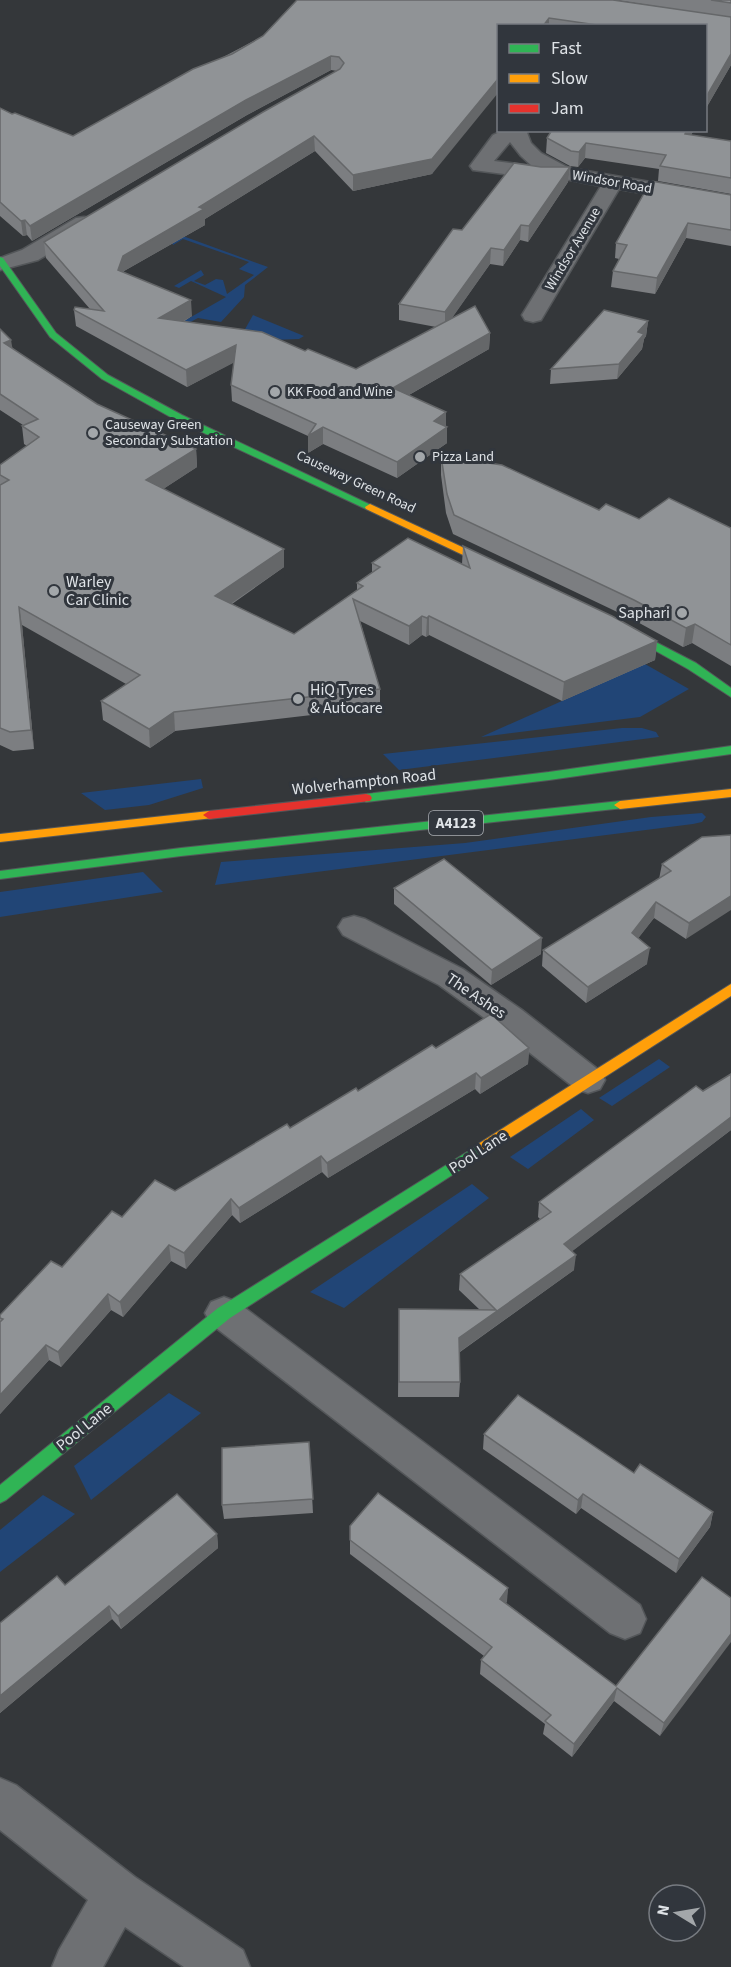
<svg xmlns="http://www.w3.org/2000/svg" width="731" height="1967" font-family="'Source Sans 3',sans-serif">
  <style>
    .green { fill: #214576 }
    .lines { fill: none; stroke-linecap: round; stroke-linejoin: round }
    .street-casing { stroke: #535659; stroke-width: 3 }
    .fast-casing { stroke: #535659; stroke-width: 2 }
    .slow-casing { stroke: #535659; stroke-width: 2 }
    .jam-casing { stroke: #535659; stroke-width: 2 }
    .street { fill: #6e7073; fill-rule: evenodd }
    .fast { fill: #30b455; fill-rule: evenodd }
    .slow { fill: #ff9f0a; fill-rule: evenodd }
    .jam { fill: #e5322d; fill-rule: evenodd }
    .wall { fill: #7c7e81 }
    .shaded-wall { fill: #656769 }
    .building { fill: #909396; stroke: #656769; stroke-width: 1.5 }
    .poi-dot { fill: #a3a7aa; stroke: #31363d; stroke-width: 2 }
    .labels { text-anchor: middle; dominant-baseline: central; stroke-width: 6; stroke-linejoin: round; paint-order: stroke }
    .far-street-label { font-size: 14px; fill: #dfe3e7; stroke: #31363d }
    .far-poi-label { font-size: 14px; fill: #dfe3e7; stroke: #31363d; text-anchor: start }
    .shield { fill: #31363d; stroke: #abafb4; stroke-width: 1.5 }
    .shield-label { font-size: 15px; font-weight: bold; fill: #dfe3e7 }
    .poi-label { font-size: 16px; fill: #dfe3e7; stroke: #31363d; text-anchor: start }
    .street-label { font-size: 16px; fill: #dfe3e7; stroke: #31363d }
  </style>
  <rect width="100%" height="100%" fill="#34373a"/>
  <!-- green -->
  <g class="green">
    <path d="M136,219L268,267L245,285L244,297L221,322L198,318L158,339L150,329L184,321L226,297L191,281L179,288L174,286L201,270L204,275L194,281L205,285L216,279L223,280L227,294L254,275L239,269L249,262L183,239L173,245L167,233Z"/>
    <path d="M253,315L304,336L299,339L270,340L235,347Z"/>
    <path d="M645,664L689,689L640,717L481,737Z"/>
    <path d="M622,728H642L656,732L659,737L399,770L383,754Z"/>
    <path d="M201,779L203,788L149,805L105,810L81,793Z"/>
    <path d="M702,813L706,817L702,822L693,824L215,885L221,862L465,843L651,817Z"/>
    <path d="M143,872L163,892L0,917V892Z"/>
    <path d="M659,1059L670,1067L612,1106L599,1098Z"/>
    <path d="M581,1109L594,1120L528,1169L510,1157Z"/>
    <path d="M472,1184L489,1198L344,1308L310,1292Z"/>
    <path d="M169,1393L201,1413L91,1500L74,1466Z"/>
    <path d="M43,1495L75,1514L0,1572V1530Z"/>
  </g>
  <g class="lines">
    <defs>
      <g id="street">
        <path d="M504,130H526L531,143L541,153L569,168L731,196V208L619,189L541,320L533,322L525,320L522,315L601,186L560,178L553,180L473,170L470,166L493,135ZM510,142L521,156L532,166L494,161Z"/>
        <path d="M84,217L92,218L95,223L92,228L38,260L0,270V258L22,250L76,218Z"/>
        <path d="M354,916L365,919L463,969L522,1010L600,1071L605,1080L600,1089L588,1093L576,1089L498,1028L439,985L343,935L338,927L343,919Z"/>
        <path d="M224,1297L237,1302L640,1605L646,1619L640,1633L625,1639L610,1633L211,1324L205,1313L211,1302Z"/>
        <path d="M0,1778L16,1785L135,1877L243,1950L250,1967H184L125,1927L103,1967H52L59,1950L88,1900L0,1830Z"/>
      </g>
      <g id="fast">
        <path d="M0,257L3,258L56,333L108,375L182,415L375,507L374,509H366L174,419L102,379L50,337L0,266Z"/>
        <path d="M617,622L696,663L731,688V697L688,669L613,627V623Z"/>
        <path d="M731,746V754L549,780L366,802L360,798L366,794L549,772Z"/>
        <path d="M620,801L624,802L626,805L624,808L181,856L0,879V871L181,848Z"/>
        <path d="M483,1142L488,1144L490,1148L488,1152L230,1318L6,1500L0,1503V1485L218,1308Z"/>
      </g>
      <g id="slow">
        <path d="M370,504L507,568L508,570L507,572H499L366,509L365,507Z"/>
        <path d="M731,789V797L620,809L614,805L620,801Z"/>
        <path d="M209,811L213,812L215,815L213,818L0,842V834Z"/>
        <path d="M731,984V996L488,1152H478L476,1148L478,1144Z"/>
      </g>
      <path id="jam" d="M366,794L370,795L372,798L370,801L209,819L203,815L209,811Z"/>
    </defs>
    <!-- street casing -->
    <use href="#street" class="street-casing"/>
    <!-- fast casing -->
    <use href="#fast" class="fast-casing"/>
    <!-- slow casing -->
    <use href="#slow" class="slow-casing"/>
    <!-- jam casing -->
    <use href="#jam" class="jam-casing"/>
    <!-- street -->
    <use href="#street" class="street"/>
    <!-- fast -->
    <use href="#fast" class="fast"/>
    <!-- slow -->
    <use href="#slow" class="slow"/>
    <!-- jam -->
    <use href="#jam" class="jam"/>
  </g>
  <!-- wall -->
  <g class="wall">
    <path d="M616,0H731V65L705,110V26H498L432,174L353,191L315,151L205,219V225L124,271V272L192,316L183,322L305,351L356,369L436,327L399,320V304L462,230L541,167H570L568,182L528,242L520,240L503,266L490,264L451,319L490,333L489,349L409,395L446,426L447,443L397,478L323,444L308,453V436L232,401L231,385L234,362L187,387L76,326L74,310L90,309L46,258L44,242L337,71L331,70L247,115L32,241L27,235L23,236L0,216V108L12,114L73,136L263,36L675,9Z"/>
    <path d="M552,130H694L691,135L731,141V194L658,181L659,169L585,158L578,167L570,166L546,153L547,138Z"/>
    <path d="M731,195V246L686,238L655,294L611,287L613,271L619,259L615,258L616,243Z"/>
    <path d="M648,321L646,336L644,339L642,349L617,379L550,384L551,369Z"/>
    <path d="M0,329L12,348L97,404L196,449L197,467L163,489L284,567L232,604L294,634L357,590V583L372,572V563L462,564L463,546L657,641L655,660L562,701L429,635L426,637L422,635L409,645L360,621L380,689V707L175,731L150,748L103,720L101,701L126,684L22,625L34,749L13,751L0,745V465L27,446L24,444L22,426L23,425L0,410Z"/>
    <path d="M441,456L599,510L639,519L731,528V666L692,643L683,647L632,619L453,534L446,513L441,475Z"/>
    <path d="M731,835L686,939L654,918L638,938L647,964L586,1003L542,966L543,950L659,879L662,864Z"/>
    <path d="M394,888L541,954L491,985L394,904Z"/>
    <path d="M436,1048H529L528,1064L480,1094L475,1089L328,1178L322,1172L240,1223L232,1215L186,1269L171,1261L123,1317L111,1310L61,1367L49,1360L0,1414V1315L62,1267L122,1217L175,1191Z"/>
    <path d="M731,1074V1130L572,1251L574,1270L460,1352V1382L459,1397H398L399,1309L480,1310L459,1290L460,1274L540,1219L538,1217L539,1202L703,1091Z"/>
    <path d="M484,1434L634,1473L713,1512L710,1527L676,1573L581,1508L576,1514L483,1449Z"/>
    <path d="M309,1442L313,1513L224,1519L222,1505Z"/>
    <path d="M350,1526L508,1588L506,1603L616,1686L731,1598L660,1736L614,1701L572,1757L543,1734L545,1724L480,1674L481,1660L484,1656L350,1554Z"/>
    <path d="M217,1534L218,1548L121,1629L112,1619L0,1713V1623L65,1585Z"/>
  </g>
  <!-- shaded-wall -->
  <g class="shaded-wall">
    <path d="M549,18V26H543Z"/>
    <path d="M731,54V65L705,110V99Z"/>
    <path d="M331,56V70L247,115L32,241L30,226L246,100Z"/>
    <path d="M498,79V93L432,174L353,191V175Z"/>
    <path d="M687,130H694L683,149L685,134Z"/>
    <path d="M314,136L315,151L205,219V225L124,271L120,285L118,270L123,256L199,207Z"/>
    <path d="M586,143L585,158L578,167L579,152Z"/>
    <path d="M570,167L568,182L528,242L529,226Z"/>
    <path d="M25,220L27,235L23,236L21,221Z"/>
    <path d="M688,223L686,238L655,294L657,278Z"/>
    <path d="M521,225L520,240L503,266L504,250Z"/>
    <path d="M491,248L490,264L445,328V312Z"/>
    <path d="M191,300L192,316L161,334L159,318Z"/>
    <path d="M648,321L646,336L644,339L642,349L617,379L619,364L638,332Z"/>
    <path d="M490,333L489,349L393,404V388Z"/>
    <path d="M11,340L14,357L4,343Z"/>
    <path d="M236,345L237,361L187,387L186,370Z"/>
    <path d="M446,412V428L447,427V443L397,478V462L434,421Z"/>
    <path d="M323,427V444L308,453V436Z"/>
    <path d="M196,449L197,467L148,499L146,480Z"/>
    <path d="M284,549V567L216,614L215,596Z"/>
    <path d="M19,607L22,625L34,749L31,730Z"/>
    <path d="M422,616V635L409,645V626Z"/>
    <path d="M429,616V635L426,637L427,618Z"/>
    <path d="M695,624L692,643L683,647L686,628Z"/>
    <path d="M657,641L655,660L562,701L564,682Z"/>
    <path d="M174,712L175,731L150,748L149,729Z"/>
    <path d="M731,896V910L686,939L689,923Z"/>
    <path d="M656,902L654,918L630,949L632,933Z"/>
    <path d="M542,938L541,954L491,985L492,970Z"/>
    <path d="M650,948L647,964L586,1003L588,987Z"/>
    <path d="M529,1048L528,1064L480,1094L481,1078Z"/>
    <path d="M476,1073L475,1089L328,1178L327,1163Z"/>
    <path d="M731,1117V1130L562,1259L564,1244Z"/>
    <path d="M321,1156L322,1172L240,1223L239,1208Z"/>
    <path d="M231,1199L232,1215L186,1269L184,1253Z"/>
    <path d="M169,1245L171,1261L123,1317L120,1302Z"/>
    <path d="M576,1255L574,1270L458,1353L459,1338Z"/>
    <path d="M108,1294L111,1310L61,1367L58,1352Z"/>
    <path d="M46,1345L49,1360L0,1414V1395Z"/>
    <path d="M583,1494L581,1508L576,1514L578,1500Z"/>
    <path d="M713,1512L710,1527L676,1573L679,1559Z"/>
    <path d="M217,1534L218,1548L121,1629L118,1616Z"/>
    <path d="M508,1588L507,1602L499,1612L500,1599Z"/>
    <path d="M109,1606L112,1619L0,1713V1696Z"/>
    <path d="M731,1634V1642L660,1736L664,1723Z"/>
    <path d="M617,1688L614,1701L572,1757L574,1744Z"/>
  </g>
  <!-- building -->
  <g class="building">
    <path d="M297,0H613L731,17V54L705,99V26H604L549,18L543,26H498V79L432,159L353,175L314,136L199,207L204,209L123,256L118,270L191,300L159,318L262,332L305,351L308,349L356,369L475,306L490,333L393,388L446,412L434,421L447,427L397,462L323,427L308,436L316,424L231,385L236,345L186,370L74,310L75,307L104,311L44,242L263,112L340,69L344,63L339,57L331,56L246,100L30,226L25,220L21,221L0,202V108L12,114L15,113L73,136L193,69L232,54L263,36Z"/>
    <path d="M711,0H731V3Z"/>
    <path d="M552,130H687L685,134L731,141V178L660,166L666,155L586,143L579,152L571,151L547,138Z"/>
    <path d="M514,163L541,167H570L529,226L521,225L504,250L491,248L445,312L399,304L453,229L462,230Z"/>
    <path d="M651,181L731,195V230L688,223L657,278L613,271L627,245L616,243Z"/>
    <path d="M604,310L648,321L638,332L644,334L619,364L551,369Z"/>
    <path d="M0,329L11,340L4,343L97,404L196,449L146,480L284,549L215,596L294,634L363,586L357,583L380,567L372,563L408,538L470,568L463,546L612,616L657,641L564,682L429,616L427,618L422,616L409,626L353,599L380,689L174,712L149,729L101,701L140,675L19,607L31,730L10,732L0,728V485L9,480L0,475V465L39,437L22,426L38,419L0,394Z"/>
    <path d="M441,456L502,465L599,510L606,504L639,519L669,498L731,528V645L695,624L686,628L634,600L454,515L447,494Z"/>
    <path d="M731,835V896L689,923L656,902L632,933L650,948L588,987L543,950L671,871L662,864L702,837Z"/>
    <path d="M444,859L542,938L492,970L394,888Z"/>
    <path d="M491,1014L529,1048L481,1078L476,1073L327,1163L321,1156L239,1208L231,1199L184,1253L169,1245L120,1302L108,1294L58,1352L46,1345L0,1395V1322L3,1319L0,1318V1315L51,1261L62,1267L112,1211L122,1217L155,1180L175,1191L287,1124L290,1128L356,1088L358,1091L432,1045L436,1048Z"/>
    <path d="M731,1074V1117L564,1244L576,1255L459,1338L460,1382H399V1309L496,1310L460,1274L551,1212L539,1202L696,1086L703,1091Z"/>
    <path d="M518,1395L634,1473L640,1464L713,1512L679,1559L583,1494L578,1500L484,1434Z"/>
    <path d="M309,1442L313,1499L222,1505V1448Z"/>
    <path d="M378,1493L508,1588L500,1599L616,1686L702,1577L731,1598V1634L664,1723L617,1688L574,1744L545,1721L551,1715L481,1660L492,1647L350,1540V1526Z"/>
    <path d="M177,1494L217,1534L118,1616L109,1606L0,1696V1623L57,1576L65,1585Z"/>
  </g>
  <!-- markers -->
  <g class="poi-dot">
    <circle cx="275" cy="392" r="6"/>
    <circle cx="93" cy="433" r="6"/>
    <circle cx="420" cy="457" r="6"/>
    <circle cx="54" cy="591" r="6"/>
    <circle cx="682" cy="613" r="6"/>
    <circle cx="298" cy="699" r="6"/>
  </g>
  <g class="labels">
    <!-- far-street labels -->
    <g class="far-street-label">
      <text transform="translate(612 182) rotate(10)">Windsor Road</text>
      <text transform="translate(573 249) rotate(-59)">Windsor Avenue</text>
      <text transform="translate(356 482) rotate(25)">Causeway Green Road</text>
    </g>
    <!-- far-poi labels -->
    <g class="far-poi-label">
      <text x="287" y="392">KK Food and Wine</text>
      <text x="105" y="425">Causeway Green<tspan x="105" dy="16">Secondary Substation</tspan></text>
      <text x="432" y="457">Pizza Land</text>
    </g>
    <!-- shield labels -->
    <rect class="shield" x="429" y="811" width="54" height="24" rx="4.5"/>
    <g class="shield-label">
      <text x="456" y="823">A4123</text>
    </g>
    <!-- poi labels -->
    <g class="poi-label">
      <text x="66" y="582">Warley<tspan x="66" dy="18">Car Clinic</tspan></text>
      <text x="670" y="613" text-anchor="end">Saphari</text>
      <text x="310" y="690">HiQ Tyres<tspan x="310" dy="18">&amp; Autocare</tspan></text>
    </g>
    <!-- street labels -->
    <g class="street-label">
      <text transform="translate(364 782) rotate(-6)">Wolverhampton Road</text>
      <text transform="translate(476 996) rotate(34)">The Ashes</text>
      <text transform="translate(478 1152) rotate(-33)">Pool Lane</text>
      <text transform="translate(84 1427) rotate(-39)">Pool Lane</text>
    </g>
  </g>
  <!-- legend -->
  <rect x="497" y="24" width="210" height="108" fill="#31363d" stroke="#777b81" stroke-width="1.5"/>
  <rect x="509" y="44" width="30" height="9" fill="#30b455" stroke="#777b81" stroke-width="1.5"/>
  <text x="551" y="54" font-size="18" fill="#dfe3e7">Fast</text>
  <rect x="509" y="74" width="30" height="9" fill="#ff9f0a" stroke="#777b81" stroke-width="1.5"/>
  <text x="551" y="84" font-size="18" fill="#dfe3e7">Slow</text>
  <rect x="509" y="104" width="30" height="9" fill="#e5322d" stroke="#777b81" stroke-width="1.5"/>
  <text x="551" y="114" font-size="18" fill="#dfe3e7">Jam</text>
  <!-- north arrow -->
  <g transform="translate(677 1913) rotate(281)"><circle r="28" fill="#31363d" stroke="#777b81" stroke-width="1.5"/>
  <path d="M0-4.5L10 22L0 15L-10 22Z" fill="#a3a7aa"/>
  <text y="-9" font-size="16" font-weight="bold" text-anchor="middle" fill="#dfe3e7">N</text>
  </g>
</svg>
